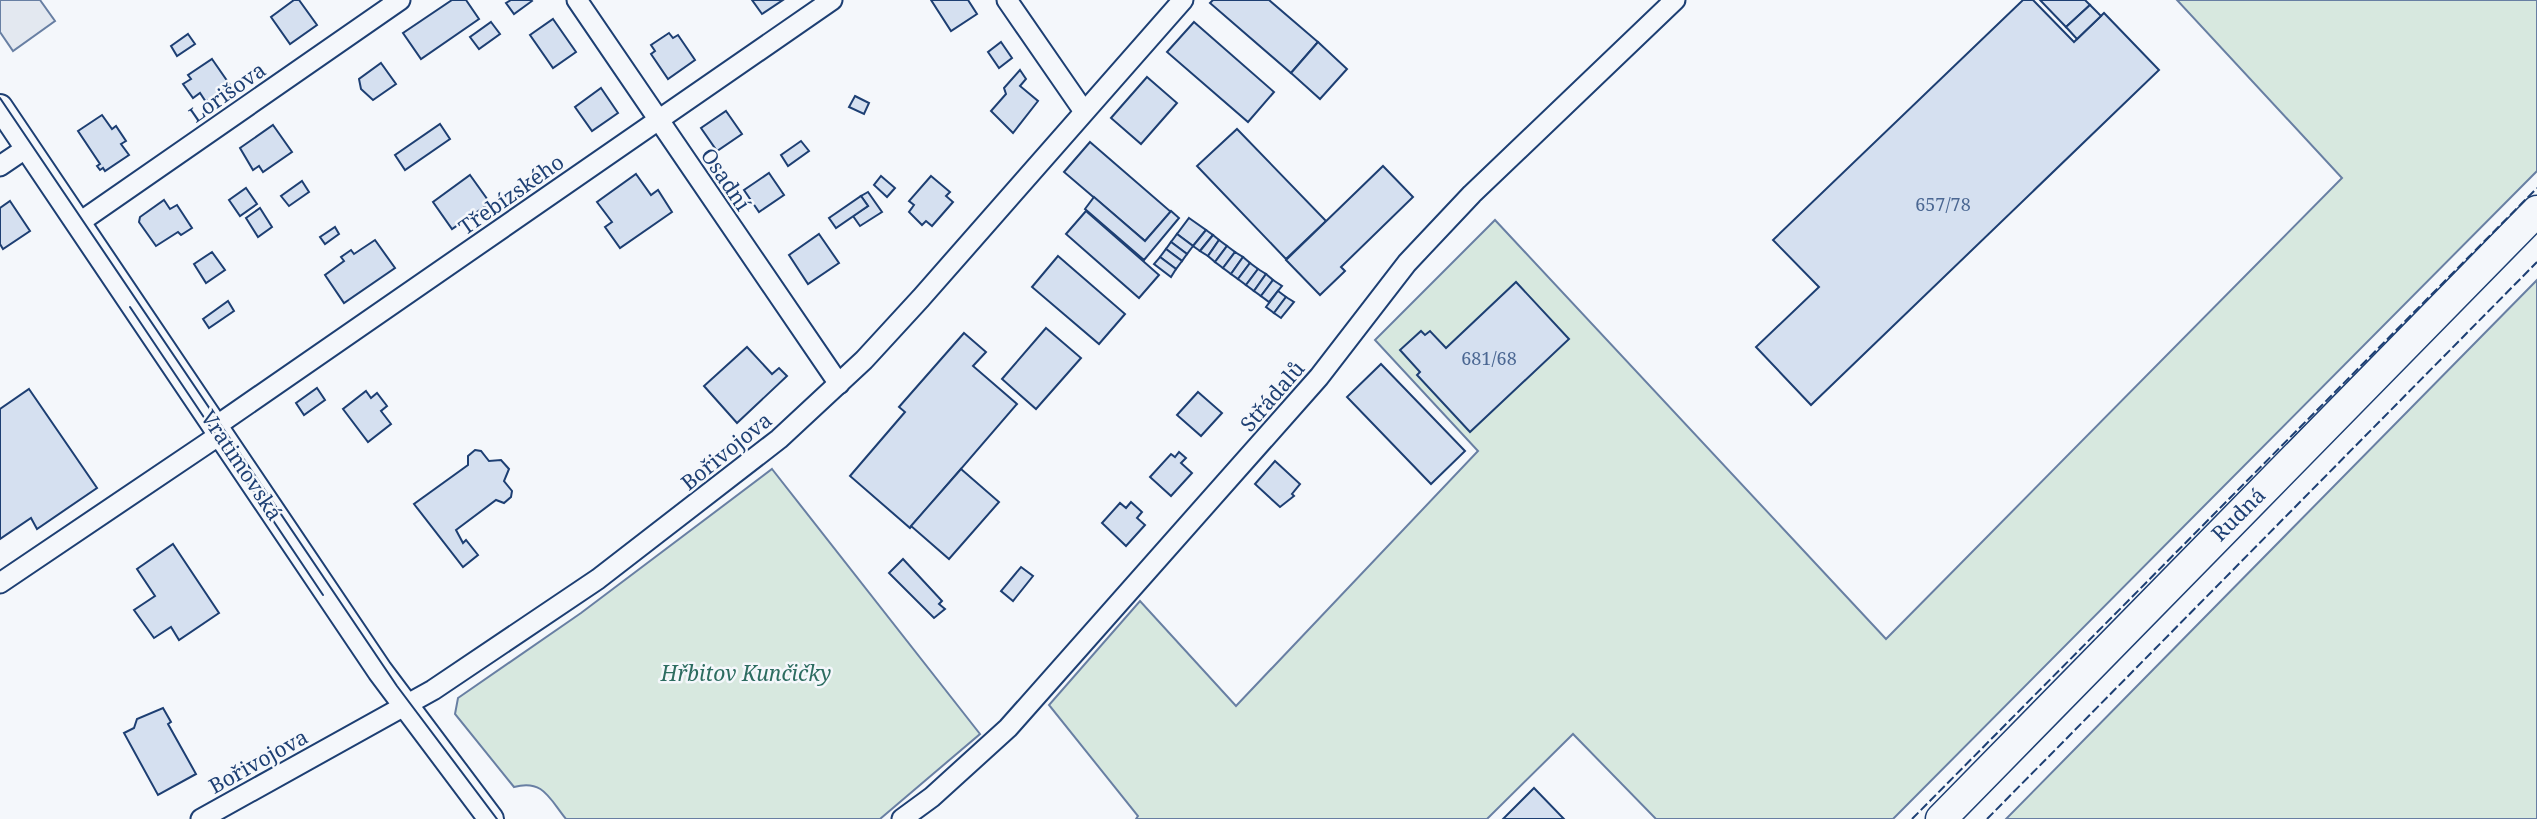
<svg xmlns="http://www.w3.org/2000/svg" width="2537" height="819" font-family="'Noto Serif',serif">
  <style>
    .green { fill: #d7e8df; stroke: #687fa3; stroke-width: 2 }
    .parking { fill: #e3e8f0; stroke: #687fa3; stroke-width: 2 }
    .building { fill: #d5e0f0; stroke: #1d3f73; stroke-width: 2 }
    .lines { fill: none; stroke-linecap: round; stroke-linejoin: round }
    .minor-casing { stroke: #1d3f73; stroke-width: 23 }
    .tertiary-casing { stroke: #1d3f73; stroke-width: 28 }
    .primary-casing { stroke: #1d3f73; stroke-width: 33 }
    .minor { stroke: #f4f7fb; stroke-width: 19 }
    .tertiary { stroke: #f4f7fb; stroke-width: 24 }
    .primary { stroke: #f4f7fb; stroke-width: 30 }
    .tram { stroke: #1d3f73; stroke-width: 2 }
    .fence { stroke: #1d3f73; stroke-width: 2; stroke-dasharray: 9 3.5; stroke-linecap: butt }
    .labels { text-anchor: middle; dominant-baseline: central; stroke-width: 5; stroke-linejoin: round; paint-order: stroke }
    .number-label { font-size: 18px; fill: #4b6792 }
    .street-label { font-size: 21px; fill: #1d3f73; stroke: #f4f7fb }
    .park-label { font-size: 21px; font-style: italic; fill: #2c6c60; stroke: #f4f7fb }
  </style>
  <rect width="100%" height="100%" fill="#f4f7fb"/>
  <!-- green -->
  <g class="green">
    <path d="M2177,0H2537V171L1893,819H1656L1573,734L1487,819H1136L1138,816L1049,705L1140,601L1236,706L1478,451L1375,340L1495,220L1886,639L2342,178Z"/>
    <path d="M2537,280V819H2006Z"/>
    <path d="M772,469L980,734L880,819H566C549,798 543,779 514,787L455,714L458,698L581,613Z"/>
  </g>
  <!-- parking -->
  <path class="parking" d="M0,0H40L55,21L13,51L0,32Z"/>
  <!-- building -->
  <g class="building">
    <path d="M294,0H299L317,25L290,44L271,17Z"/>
    <path d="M452,0H466L479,19L421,59L403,33Z"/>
    <path d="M511,0H531L532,1L514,14L506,3Z"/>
    <path d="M752,0H783L762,14Z"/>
    <path d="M931,0H968L977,14L951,31Z"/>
    <path d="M1213,0H1269L1318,42L1291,73L1210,3Z"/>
    <path d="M2023,0H2033L2074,42L2104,13L2159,70L1811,405L1756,347L1819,287L1773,240Z"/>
    <path d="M2040,0H2085L2090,5L2066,27Z"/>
    <path d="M2090,5L2101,16L2077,39L2066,27Z"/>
    <path d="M553,19L576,52L553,68L530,35Z"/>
    <path d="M491,22L500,34L479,49L470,37Z"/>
    <path d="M1194,22L1274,92L1248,122L1167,52Z"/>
    <path d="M669,33L673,38L678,35L695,60L668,79L651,54L655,51L651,45Z"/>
    <path d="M188,34L195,44L177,56L171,46Z"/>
    <path d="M1001,42L1012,58L999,68L988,52Z"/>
    <path d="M1318,42L1347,69L1320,99L1291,73Z"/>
    <path d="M212,59L230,85L206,102L200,93L193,98L183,84L191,79L188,75Z"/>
    <path d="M381,63L396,84L373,100L361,89L359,79Z"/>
    <path d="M1020,70L1026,79L1020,86L1038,101L1013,133L991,111L1006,94L1004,88Z"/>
    <path d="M1147,77L1177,103L1141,144L1111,118Z"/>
    <path d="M601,88L618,113L592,131L575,107Z"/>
    <path d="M855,96L869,103L864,114L849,107Z"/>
    <path d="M726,111L742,134L717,151L701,128Z"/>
    <path d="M102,115L112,129L116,126L126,141L121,144L129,155L105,171L103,168L100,170L97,166L100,164L78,131Z"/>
    <path d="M440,124L450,139L405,170L395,155Z"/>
    <path d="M273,125L292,152L263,172L259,166L253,170L240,148Z"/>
    <path d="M1237,129L1326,221L1286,259L1197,166Z"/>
    <path d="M801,141L809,151L788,166L781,155Z"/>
    <path d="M1090,142L1171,212L1145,241L1064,172Z"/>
    <path d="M1383,166L1413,197L1341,267L1345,271L1320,295L1286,260Z"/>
    <path d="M769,173L784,195L759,212L744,190Z"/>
    <path d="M636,174L651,195L658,190L672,212L620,248L605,227L612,222L597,202Z"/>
    <path d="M470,175L490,203L452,229L433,202Z"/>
    <path d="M881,176L895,188L887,197L874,185Z"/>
    <path d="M931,176L950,192L946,196L953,202L932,226L926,221L922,225L909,212L914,205L909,201Z"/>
    <path d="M302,181L309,192L289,206L281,196Z"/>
    <path d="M246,188L257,204L240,216L229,200Z"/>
    <path d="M868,192L882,212L860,226L853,216L868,206L861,196Z"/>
    <path d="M861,196L868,206L836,228L829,218Z"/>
    <path d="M1094,197L1145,241L1171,211L1179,218L1144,260L1085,209Z"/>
    <path d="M164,200L170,209L177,205L192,228L181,235L178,232L156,246L139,222L140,217Z"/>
    <path d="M10,201L30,231L3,249L0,244V208Z"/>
    <path d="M260,208L272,227L258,237L246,218Z"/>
    <path d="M1086,211L1159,275L1139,298L1066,234Z"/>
    <path d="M1189,218L1206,230L1193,246L1177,234Z"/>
    <path d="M335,227L339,234L325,244L320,237Z"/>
    <path d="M1206,230L1213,235L1200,251L1193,246Z"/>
    <path d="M819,234L839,263L808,284L789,255Z"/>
    <path d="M1177,234L1193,246L1187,254L1171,242Z"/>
    <path d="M1213,235L1219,240L1208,256L1200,251Z"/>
    <path d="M375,240L395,268L344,303L325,275L344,261L341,257L351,250L354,254Z"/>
    <path d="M1219,240L1227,246L1215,262L1208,256Z"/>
    <path d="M1171,242L1187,254L1182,261L1166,249Z"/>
    <path d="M1227,246L1235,252L1223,268L1215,262Z"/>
    <path d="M1166,249L1182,261L1176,269L1160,257Z"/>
    <path d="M212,252L225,270L206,283L194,264Z"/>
    <path d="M1235,252L1243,257L1231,274L1223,268Z"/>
    <path d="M1058,256L1125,314L1099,344L1032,287Z"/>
    <path d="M1160,257L1176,269L1171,277L1154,264Z"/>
    <path d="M1243,257L1250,263L1238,279L1231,274Z"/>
    <path d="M1250,263L1258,269L1246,285L1238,279Z"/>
    <path d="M1258,269L1266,274L1254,291L1246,285Z"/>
    <path d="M1266,274L1273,280L1261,296L1254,291Z"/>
    <path d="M1273,280L1282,286L1269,302L1261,296Z"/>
    <path d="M1516,282L1569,339L1470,432L1417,375L1420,372L1400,350L1421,331L1425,335L1430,331L1446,348Z"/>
    <path d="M1278,291L1286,297L1274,313L1266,307Z"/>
    <path d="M1286,297L1294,302L1281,318L1274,313Z"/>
    <path d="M228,301L234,311L209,328L203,319Z"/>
    <path d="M1046,328L1081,358L1036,409L1002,379Z"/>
    <path d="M964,333L986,352L973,366L1017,404L910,528L850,476L905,412L899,407Z"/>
    <path d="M747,347L772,374L779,368L787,376L737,423L704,386Z"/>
    <path d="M1381,364L1465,451L1431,484L1347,397Z"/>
    <path d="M317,388L325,400L304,415L296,403Z"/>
    <path d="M29,389L97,488L37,529L31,518L0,539V409Z"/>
    <path d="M366,391L371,398L377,393L387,406L381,411L391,424L368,442L343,409Z"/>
    <path d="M1198,392L1222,413L1201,436L1177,415Z"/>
    <path d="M475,450L481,451L489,461L501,460L509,469L504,481L512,491L511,497L504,503L496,500L456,530L463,543L466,540L478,555L463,567L414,504L468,465V456Z"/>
    <path d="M1179,452L1186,458L1181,463L1192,473L1171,496L1150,477L1171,454L1175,457Z"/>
    <path d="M1275,461L1300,484L1292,494L1294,496L1280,507L1255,484Z"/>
    <path d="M961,469L999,502L949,559L911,526Z"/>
    <path d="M1131,502L1142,512L1137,518L1145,525L1126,546L1102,523L1120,503L1126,508Z"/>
    <path d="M173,544L219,613L179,640L171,627L154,638L134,610L155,596L137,569Z"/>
    <path d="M903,559L942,601L939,604L945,609L934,618L889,573Z"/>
    <path d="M1021,567L1033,576L1013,601L1001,591Z"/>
    <path d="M163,708L171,722L168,724L196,774L158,795L124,733L134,728L137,719Z"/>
    <path d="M1534,788L1564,819H1503Z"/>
  </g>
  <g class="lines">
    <defs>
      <g id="minor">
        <path d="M577,0L839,384"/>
        <path d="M1007,0L1083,110"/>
        <path d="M0,166L28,147"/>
        <path d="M80,222L400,0"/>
        <path d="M216,426L832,0"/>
        <path d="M0,583L221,434"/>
        <path d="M201,819L433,690L598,579L779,439L864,360L921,298L1183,0"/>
        <path d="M902,819L932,797L1008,728L1319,377L1407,263L1472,194L1675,0"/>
      </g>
      <path id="tertiary" d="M0,107L380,671L491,819"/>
      <path id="primary" d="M1941,819L2537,211"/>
    </defs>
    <!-- minor casing -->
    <use href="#minor" class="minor-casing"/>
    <!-- tertiary casing -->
    <use href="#tertiary" class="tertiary-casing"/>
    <!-- primary casing -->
    <use href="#primary" class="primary-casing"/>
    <!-- minor -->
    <use href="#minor" class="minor"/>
    <!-- tertiary -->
    <use href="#tertiary" class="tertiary"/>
    <!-- primary -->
    <use href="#primary" class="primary"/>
    <!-- tram -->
    <g class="tram">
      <path d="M0,98L397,686L497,819"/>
      <path d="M130,307L323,595"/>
    </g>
    <!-- fence -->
    <g class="fence">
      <path d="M1912,819L2537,188"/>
      <path d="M1987,819L2537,262"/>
    </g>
  </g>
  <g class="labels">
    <!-- number labels -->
    <g class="number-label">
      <text x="1943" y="204">657/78</text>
      <text x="1489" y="358">681/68</text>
    </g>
    <!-- street labels -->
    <g class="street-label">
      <text transform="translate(227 92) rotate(-35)">Lorišova</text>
      <text transform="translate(726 179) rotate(56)">Osadní</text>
      <text transform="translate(511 194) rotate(-35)">Třebízského</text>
      <text transform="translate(1272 396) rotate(-49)">Střádalů</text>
      <text transform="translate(726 451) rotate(-39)">Bořivojova</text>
      <text transform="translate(242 465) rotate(56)">Vratimovská</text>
      <text transform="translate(2238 514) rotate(-45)">Rudná</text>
      <text transform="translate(258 761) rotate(-29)">Bořivojova</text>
    </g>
    <!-- park labels -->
    <g class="park-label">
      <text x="746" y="673">Hřbitov Kunčičky</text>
    </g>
  </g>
</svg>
